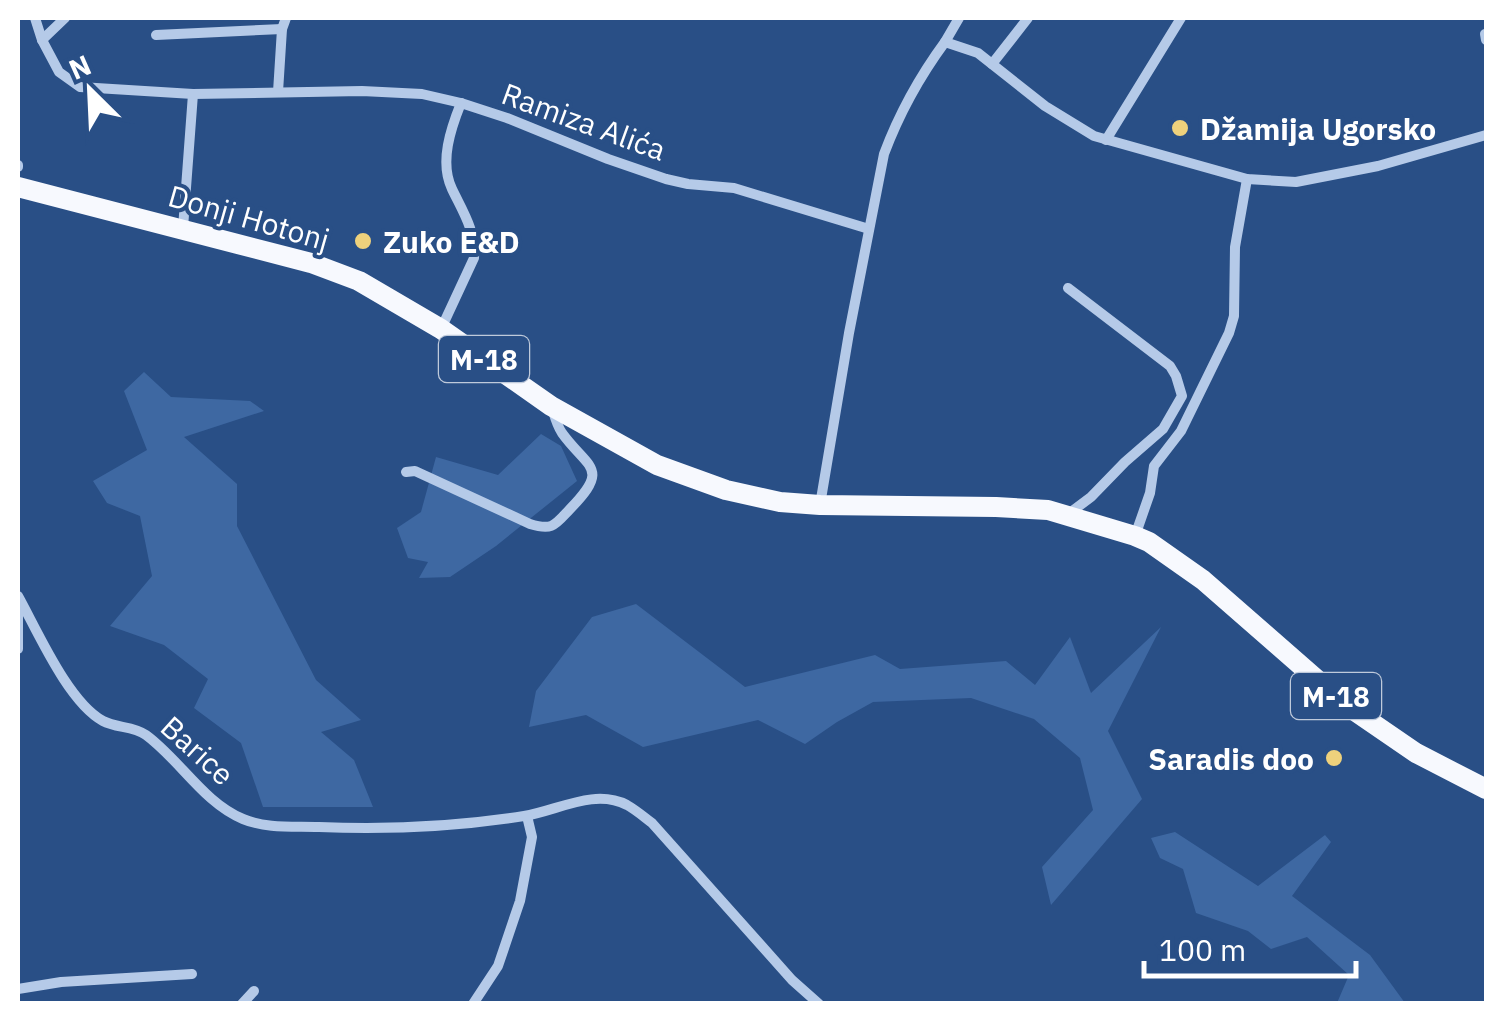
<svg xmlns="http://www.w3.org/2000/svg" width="1504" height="1021" font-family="'IBM Plex Sans',sans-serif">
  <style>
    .green { fill: #3e68a2 }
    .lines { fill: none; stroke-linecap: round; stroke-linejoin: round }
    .street { stroke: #b5cae8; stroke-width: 10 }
    .primary { stroke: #f7f9fe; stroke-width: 20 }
    .poi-dot { fill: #eed17c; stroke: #294f86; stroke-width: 4 }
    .labels { text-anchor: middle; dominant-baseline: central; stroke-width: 8; stroke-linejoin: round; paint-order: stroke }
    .shield { fill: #294f86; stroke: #bfcadb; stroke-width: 2.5 }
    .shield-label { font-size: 28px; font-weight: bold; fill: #fff }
    .street-label { font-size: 30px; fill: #fff; stroke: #294f86 }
    .poi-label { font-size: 30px; font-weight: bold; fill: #fff; stroke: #294f86; text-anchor: start }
  </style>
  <rect width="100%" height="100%" fill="#294f86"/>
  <!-- green -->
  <g class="green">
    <path d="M144,372L171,397L250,401L264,411L184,437L237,484V526L316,680L361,720L321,732L354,760L373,807H263L241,743L194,708L208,679L164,645L110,626L152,576L140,516L107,503L93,481L147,450L124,391Z"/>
    <path d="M541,434L561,446L577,481L496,546L450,577L419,578L428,562L408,558L397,528L421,512L436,457L498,475Z"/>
    <path d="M636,604L745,687L875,655L900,669L1006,661L1035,685L1070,637L1091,693L1161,627L1108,731L1142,799L1051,905L1042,867L1093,810L1080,758L1034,719L971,698L873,702L837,722L805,744L758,720L643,747L586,715L529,727L536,691L592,617Z"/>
    <path d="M1175,832L1258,886L1325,835L1331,842L1292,896L1370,955L1405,1003H1337L1349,975L1307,937L1271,949L1248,931L1196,913L1183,869L1160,858L1151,838Z"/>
  </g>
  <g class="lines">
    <!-- street -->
    <g class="street">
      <path d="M35,18L42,40L59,72L80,87L193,94L362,91L422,94L461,103L507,118L608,159L666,179L688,184L734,188L869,229"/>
      <path d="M1485,34L1486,40"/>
      <path d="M156,35L282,29"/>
      <path d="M42,40L65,18"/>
      <path d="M945,42L959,18"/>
      <path d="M992,64L1028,18"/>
      <path d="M278,92L282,29L286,18"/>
      <path d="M1106,140L1181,18"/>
      <path d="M18,165V167"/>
      <path d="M183,228L193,94"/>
      <path d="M441,329L474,258C476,231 463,212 452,189C439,162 451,128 461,103"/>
      <path d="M406,472L415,471L530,524C553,531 555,525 570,509C611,467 588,469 562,433C558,427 555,418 553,411"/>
      <path d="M820,505L849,333L884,154C899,114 920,76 945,42L978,53L1045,106L1094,136L1247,179L1296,182L1378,166L1486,135"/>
      <path d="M1067,515L1091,497L1125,462L1163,429L1182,396L1176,376L1170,366L1068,288"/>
      <path d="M1135,536L1150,493L1154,466L1181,431L1229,333L1234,316L1235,247L1247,179"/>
      <path d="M18,596C37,630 68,702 103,721C116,728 134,726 146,735C180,760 204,803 243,819C267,829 294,826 319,827C389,830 454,827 524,816C557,811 594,788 627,805C636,810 644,817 652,823L792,980L819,1004"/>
      <path d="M18,649V598"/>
      <path d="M18,989L61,982L192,974"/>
      <path d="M242,1004L254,991"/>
      <path d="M473,1004L498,966L520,901L532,837L527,816"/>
    </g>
    <!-- primary -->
    <path class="primary" d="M18,187L311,263L359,281L441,329L551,406L657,465L726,490L780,502L820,505L996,507L1048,510L1135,536L1149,542L1203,580L1346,705L1416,753L1486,789"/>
  </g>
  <!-- markers -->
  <g class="poi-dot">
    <circle cx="1180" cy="128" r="10"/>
    <circle cx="363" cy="241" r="10"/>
    <circle cx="1334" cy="758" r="10"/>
  </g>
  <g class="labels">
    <!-- shield labels -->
    <g class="shield">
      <rect x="439" y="336" width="90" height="46" rx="8"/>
      <rect x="1291" y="673" width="90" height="46" rx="8"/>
    </g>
    <g class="shield-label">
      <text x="484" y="359">M-18</text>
      <text x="1336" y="696">M-18</text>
    </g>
    <!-- street labels -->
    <g class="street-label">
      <text transform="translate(584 121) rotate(20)">Ramiza Alića</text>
      <text transform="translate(249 217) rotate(16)">Donji Hotonj</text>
      <text transform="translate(198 750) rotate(42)">Barice</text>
    </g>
    <!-- poi labels -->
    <g class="poi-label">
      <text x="1200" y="128">Džamija Ugorsko</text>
      <text x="383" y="241">Zuko E&amp;D</text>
      <text x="1314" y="758" text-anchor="end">Saradis doo</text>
    </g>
  </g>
  <!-- border -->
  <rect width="1504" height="1021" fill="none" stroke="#ffffff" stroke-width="40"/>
  <!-- north arrow -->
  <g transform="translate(90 90) rotate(336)" stroke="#294f86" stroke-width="8" paint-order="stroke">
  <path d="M0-8L18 38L0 25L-18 38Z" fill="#ffffff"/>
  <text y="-15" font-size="28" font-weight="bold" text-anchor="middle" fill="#ffffff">N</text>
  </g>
  <!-- scale -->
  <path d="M1144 961v15h212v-15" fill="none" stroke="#ffffff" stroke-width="5"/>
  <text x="1159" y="961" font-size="30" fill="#ffffff" stroke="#294f86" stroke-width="8" paint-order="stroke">100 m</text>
</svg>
